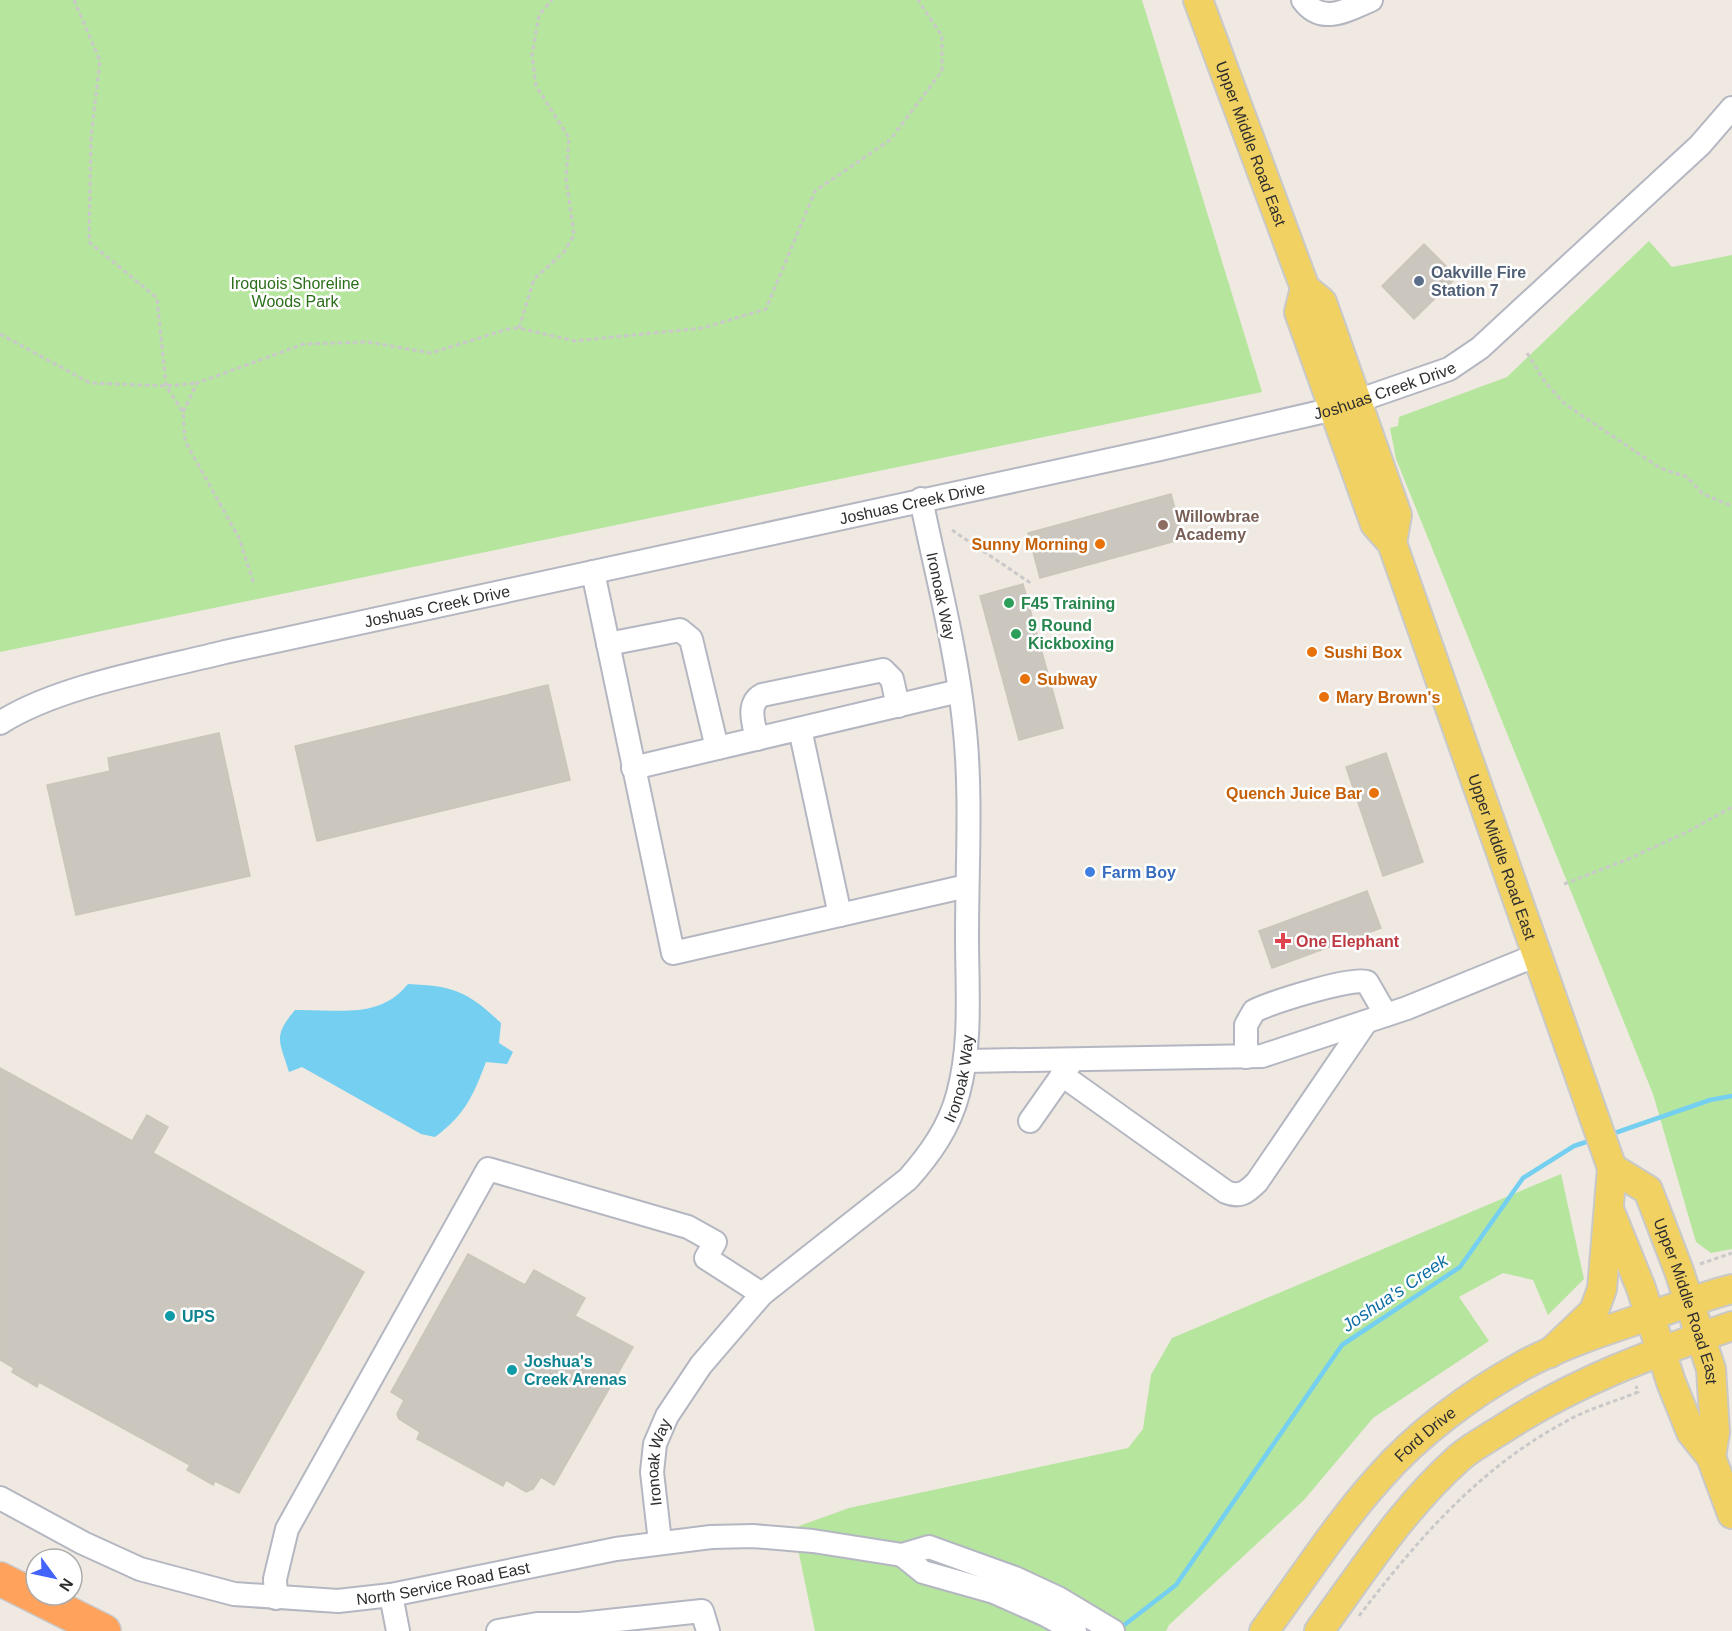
<svg xmlns="http://www.w3.org/2000/svg" width="1732" height="1631" font-family="Helvetica,sans-serif">
  <style>
    .green { fill: #b6e59e }
    .water { fill: #75cff0 }
    .lines { fill: none; stroke-linecap: round; stroke-linejoin: round }
    .stream { stroke: #75cff0; stroke-width: 4.5 }
    .building { fill: #cbc7bf; stroke: #cbc5ba; stroke-width: 1.5 }
    .minor-casing { stroke: #b4b7c1; stroke-width: 26 }
    .major-casing { stroke: #c9c9c9; stroke-width: 32 }
    .highway-casing { stroke: #c9c9c9; stroke-width: 36 }
    .path { stroke: #c9c9c9; stroke-width: 3; stroke-dasharray: 4.5 3; stroke-linecap: butt }
    .minor { stroke: #fff; stroke-width: 22 }
    .major { stroke: #f2d163; stroke-width: 28 }
    .highway { stroke: #ffa35c; stroke-width: 33 }
    .service-dot { fill: #5c6f8a; stroke: #fff; stroke-width: 2 }
    .education-dot { fill: #8d6e63; stroke: #fff; stroke-width: 2 }
    .food-dot { fill: #e8710a; stroke: #fff; stroke-width: 2 }
    .leisure-dot { fill: #2e9e5b; stroke: #fff; stroke-width: 2 }
    .shop-dot { fill: #3f7fe0; stroke: #fff; stroke-width: 2 }
    .health-dot { fill: #e0444e; stroke: #fff; stroke-width: 2 }
    .culture-dot { fill: #0f9aa8; stroke: #fff; stroke-width: 2 }
    .labels { text-anchor: middle; dominant-baseline: central; stroke-width: 5; stroke-linejoin: round; paint-order: stroke }
    .street-label { font-size: 16px; fill: #2e2e2e; stroke: #fff }
    .service-label { font-size: 16px; font-weight: bold; fill: #4e5e75; stroke: #fff; text-anchor: start }
    .park-label { font-size: 16px; fill: #2c6e1b; stroke: #fff }
    .education-label { font-size: 16px; font-weight: bold; fill: #785e54; stroke: #fff; text-anchor: start }
    .food-label { font-size: 16px; font-weight: bold; fill: #c56008; stroke: #fff; text-anchor: start }
    .leisure-label { font-size: 16px; font-weight: bold; fill: #27864d; stroke: #fff; text-anchor: start }
    .shop-label { font-size: 16px; font-weight: bold; fill: #366cbe; stroke: #fff; text-anchor: start }
    .health-label { font-size: 16px; font-weight: bold; fill: #be3a42; stroke: #fff; text-anchor: start }
    .culture-label { font-size: 16px; font-weight: bold; fill: #0d838f; stroke: #fff; text-anchor: start }
    .water-label { font-size: 18px; font-style: italic; fill: #0d6fa3; stroke: #fff }
  </style>
  <rect width="100%" height="100%" fill="#efe9e1"/>
  <!-- green -->
  <g class="green">
    <path d="M0,0H1142L1262,392L0,652Z"/>
    <path d="M1649,241L1672,267L1732,255V1249L1711,1253L1696,1242L1653,1094L1396,459L1390,428L1398,426L1399,417L1507,377Z"/>
    <path d="M1561,1174L1584,1279L1548,1315L1533,1280L1503,1273L1459,1297L1489,1341L1373,1418L1304,1500L1169,1625L1166,1631H815L797,1544L799,1526L849,1508L1128,1448L1143,1429L1151,1375L1172,1338Z"/>
  </g>
  <!-- water -->
  <path class="water" d="M408,984C455,986 468,992 501,1023L499,1043L513,1052L507,1064L486,1062C473,1096 465,1115 435,1137L421,1134L302,1067L289,1072C280,1042 272,1037 295,1010C338,1009 379,1020 408,984Z"/>
  <g class="lines">
    <!-- stream -->
    <g class="stream">
      <path d="M1609,1135L1710,1100L1732,1096"/>
      <path d="M1119,1629L1176,1585L1342,1345L1460,1267L1523,1178L1574,1146L1592,1140"/>
    </g>
  </g>
  <!-- building -->
  <g class="building">
    <path d="M1424,244L1457,277L1414,319L1382,286Z"/>
    <path d="M1171,494L1183,539L1040,578L1028,533Z"/>
    <path d="M1023,584L1063,728L1019,740L980,596Z"/>
    <path d="M548,685L570,780L317,841L295,746Z"/>
    <path d="M219,733L250,876L76,915L47,785L110,771L108,758Z"/>
    <path d="M1386,753L1423,862L1383,876L1346,767Z"/>
    <path d="M1367,891L1381,928L1272,968L1259,931Z"/>
    <path d="M0,1068L132,1141L147,1115L168,1127L153,1153L364,1272L239,1493L215,1481L213,1485L187,1470L190,1465L39,1382L37,1387L12,1372L14,1368L0,1360Z"/>
    <path d="M468,1254L525,1285L534,1270L585,1298L575,1316L633,1347L554,1485L541,1477L533,1489L526,1492L506,1480L503,1486L417,1439L420,1432L399,1419L397,1414L404,1400L391,1392Z"/>
  </g>
  <g class="lines">
    <defs>
      <g id="minor">
        <path d="M1303,0C1322,26 1347,10 1371,0"/>
        <path d="M593,572L673,953L967,886"/>
        <path d="M608,644L680,630L691,639L717,748"/>
        <path id="s1" d="M0,723C57,686 158,669 225,652L1160,449L1334,409L1449,369L1480,348L1700,145L1732,108"/>
        <path d="M800,729L840,915"/>
        <path d="M757,739C754,724 746,704 762,695L883,670L892,679L898,706"/>
        <path d="M633,768L959,691"/>
        <path d="M1246,1057V1025L1254,1011C1270,1003 1353,976 1367,982L1386,1015"/>
        <path d="M965,1061L1262,1056L1407,1008L1537,955"/>
        <path d="M1062,1075L1226,1192C1240,1198 1247,1192 1257,1182L1366,1022"/>
        <path d="M1030,1121L1070,1064"/>
        <path id="s2" d="M0,1498L83,1543L140,1569L234,1594L338,1601L391,1595L616,1549L711,1537L753,1536L813,1541L902,1555L929,1547L1015,1578L1058,1598L1113,1631"/>
        <path id="s3" d="M660,1542L652,1472L655,1444L667,1416L701,1365L762,1294L908,1179C930,1154 949,1128 958,1094C972,1043 967,988 967,936C967,865 972,792 964,722C956,647 936,573 921,499"/>
        <path d="M902,1555L923,1572L994,1592L1046,1615L1075,1631"/>
        <path d="M391,1595L398,1631"/>
        <path d="M276,1598L275,1579L287,1529L488,1169L688,1227L715,1242L706,1258L762,1294"/>
        <path d="M580,1624L702,1611L708,1631"/>
        <path d="M498,1631L537,1624H580L582,1631"/>
      </g>
      <g id="major">
        <path id="s4" d="M1198,0L1305,288L1322,302L1397,515L1392,543"/>
        <path id="s5" d="M1305,288L1299,312L1375,524L1392,543L1612,1168L1602,1289L1594,1311L1550,1353"/>
        <path id="s6" d="M1612,1168L1648,1190L1679,1271L1711,1369L1715,1432L1711,1457"/>
        <path d="M1611,1214L1641,1288L1671,1382L1691,1432L1711,1457L1732,1514"/>
        <path id="s7" d="M1264,1631C1302,1580 1336,1526 1379,1478C1417,1434 1471,1394 1522,1366C1564,1343 1613,1328 1658,1313C1683,1305 1707,1295 1732,1289"/>
        <path d="M1319,1631C1363,1571 1403,1508 1459,1458C1471,1447 1487,1439 1501,1430C1576,1381 1648,1355 1732,1326"/>
      </g>
      <path id="highway" d="M0,1579L104,1631"/>
    </defs>
    <!-- minor casing -->
    <use href="#minor" class="minor-casing"/>
    <!-- major casing -->
    <use href="#major" class="major-casing"/>
    <!-- highway casing -->
    <use href="#highway" class="highway-casing"/>
    <!-- path -->
    <g class="path">
      <path d="M74,0L100,61L91,137L89,242L157,298L166,386L183,412L185,441L239,538L254,584"/>
      <path d="M519,328L534,279L564,252L574,235L566,178L569,138L536,86L532,55L539,15L552,0"/>
      <path d="M0,334L90,383L166,386L197,383"/>
      <path d="M1527,353L1545,382L1565,404L1660,468L1687,477L1703,494L1732,506"/>
      <path d="M183,412L197,383L304,344L368,342L431,353L508,329L519,328L575,341L703,328L766,309L815,191L890,140L942,71V36L918,0"/>
      <path d="M952,530L1032,584"/>
      <path d="M1564,884L1626,860L1689,831L1732,807"/>
      <path d="M1700,1264L1732,1253"/>
      <path d="M1359,1616C1417,1540 1479,1468 1565,1422C1587,1409 1614,1402 1638,1392L1636,1386"/>
    </g>
    <!-- minor -->
    <use href="#minor" class="minor"/>
    <!-- major -->
    <use href="#major" class="major"/>
    <!-- highway -->
    <use href="#highway" class="highway"/>
  </g>
  <!-- markers -->
  <circle class="service-dot" cx="1419" cy="281" r="6"/>
  <circle class="education-dot" cx="1163" cy="525" r="6"/>
  <g class="food-dot">
    <circle cx="1100" cy="544" r="6"/>
    <circle cx="1312" cy="652" r="6"/>
    <circle cx="1025" cy="679" r="6"/>
    <circle cx="1324" cy="697" r="6"/>
    <circle cx="1374" cy="793" r="6"/>
  </g>
  <g class="leisure-dot">
    <circle cx="1009" cy="603" r="6"/>
    <circle cx="1016" cy="634" r="6"/>
  </g>
  <circle class="shop-dot" cx="1090" cy="872" r="6"/>
  <path class="health-dot" d="M1280 932h6v6h6v6h-6v6h-6v-6h-6v-6h6z"/>
  <g class="culture-dot">
    <circle cx="170" cy="1316" r="6"/>
    <circle cx="512" cy="1370" r="6"/>
  </g>
  <g class="labels">
    <!-- street labels -->
    <g class="street-label">
      <text stroke="none"><textPath href="#s4" startOffset="153">Upper Middle Road East</textPath></text>
      <text stroke="none"><textPath href="#s1" startOffset="1426">Joshuas Creek Drive</textPath></text>
      <text stroke="none"><textPath href="#s1" startOffset="940">Joshuas Creek Drive</textPath></text>
      <text transform="translate(941 596) rotate(78)">Ironoak Way</text>
      <text stroke="none"><textPath href="#s1" startOffset="454">Joshuas Creek Drive</textPath></text>
      <text stroke="none"><textPath href="#s5" startOffset="608">Upper Middle Road East</textPath></text>
      <text stroke="none"><textPath href="#s3" startOffset="585">Ironoak Way</textPath></text>
      <text stroke="none"><textPath href="#s6" startOffset="160">Upper Middle Road East</textPath></text>
      <text stroke="none"><textPath href="#s7" startOffset="255">Ford Drive</textPath></text>
      <text stroke="none"><textPath href="#s3" startOffset="81">Ironoak Way</textPath></text>
      <text stroke="none"><textPath href="#s2" startOffset="465">North Service Road East</textPath></text>
    </g>
    <!-- service labels -->
    <g class="service-label">
      <text x="1431" y="272">Oakville Fire<tspan x="1431" dy="18">Station 7</tspan></text>
    </g>
    <!-- park labels -->
    <g class="park-label">
      <text x="295" y="283">Iroquois Shoreline<tspan x="295" dy="18">Woods Park</tspan></text>
    </g>
    <!-- education labels -->
    <g class="education-label">
      <text x="1175" y="516">Willowbrae<tspan x="1175" dy="18">Academy</tspan></text>
    </g>
    <!-- food labels -->
    <g class="food-label">
      <text x="1088" y="544" text-anchor="end">Sunny Morning</text>
      <text x="1324" y="652">Sushi Box</text>
      <text x="1037" y="679">Subway</text>
      <text x="1336" y="697">Mary Brown's</text>
      <text x="1362" y="793" text-anchor="end">Quench Juice Bar</text>
    </g>
    <!-- leisure labels -->
    <g class="leisure-label">
      <text x="1021" y="603">F45 Training</text>
      <text x="1028" y="625">9 Round<tspan x="1028" dy="18">Kickboxing</tspan></text>
    </g>
    <!-- shop labels -->
    <g class="shop-label">
      <text x="1102" y="872">Farm Boy</text>
    </g>
    <!-- health labels -->
    <g class="health-label">
      <text x="1296" y="941">One Elephant</text>
    </g>
    <!-- culture labels -->
    <g class="culture-label">
      <text x="182" y="1316">UPS</text>
      <text x="524" y="1361">Joshua's<tspan x="524" dy="18">Creek Arenas</tspan></text>
    </g>
    <!-- water labels -->
    <g class="water-label">
      <text transform="translate(1395 1293) rotate(-34)">Joshua's Creek</text>
    </g>
  </g>
  <!-- north arrow -->
  <g transform="translate(54 1577) rotate(123)"><circle r="28" fill="#ffffff" stroke="#ababab" stroke-width="1.5"/>
  <path d="M0-4.5L10 22L0 15L-10 22Z" fill="#4264fb"/>
  <text y="-9" font-size="16" font-weight="bold" text-anchor="middle" fill="#2e2e2e">N</text>
  </g>
</svg>
